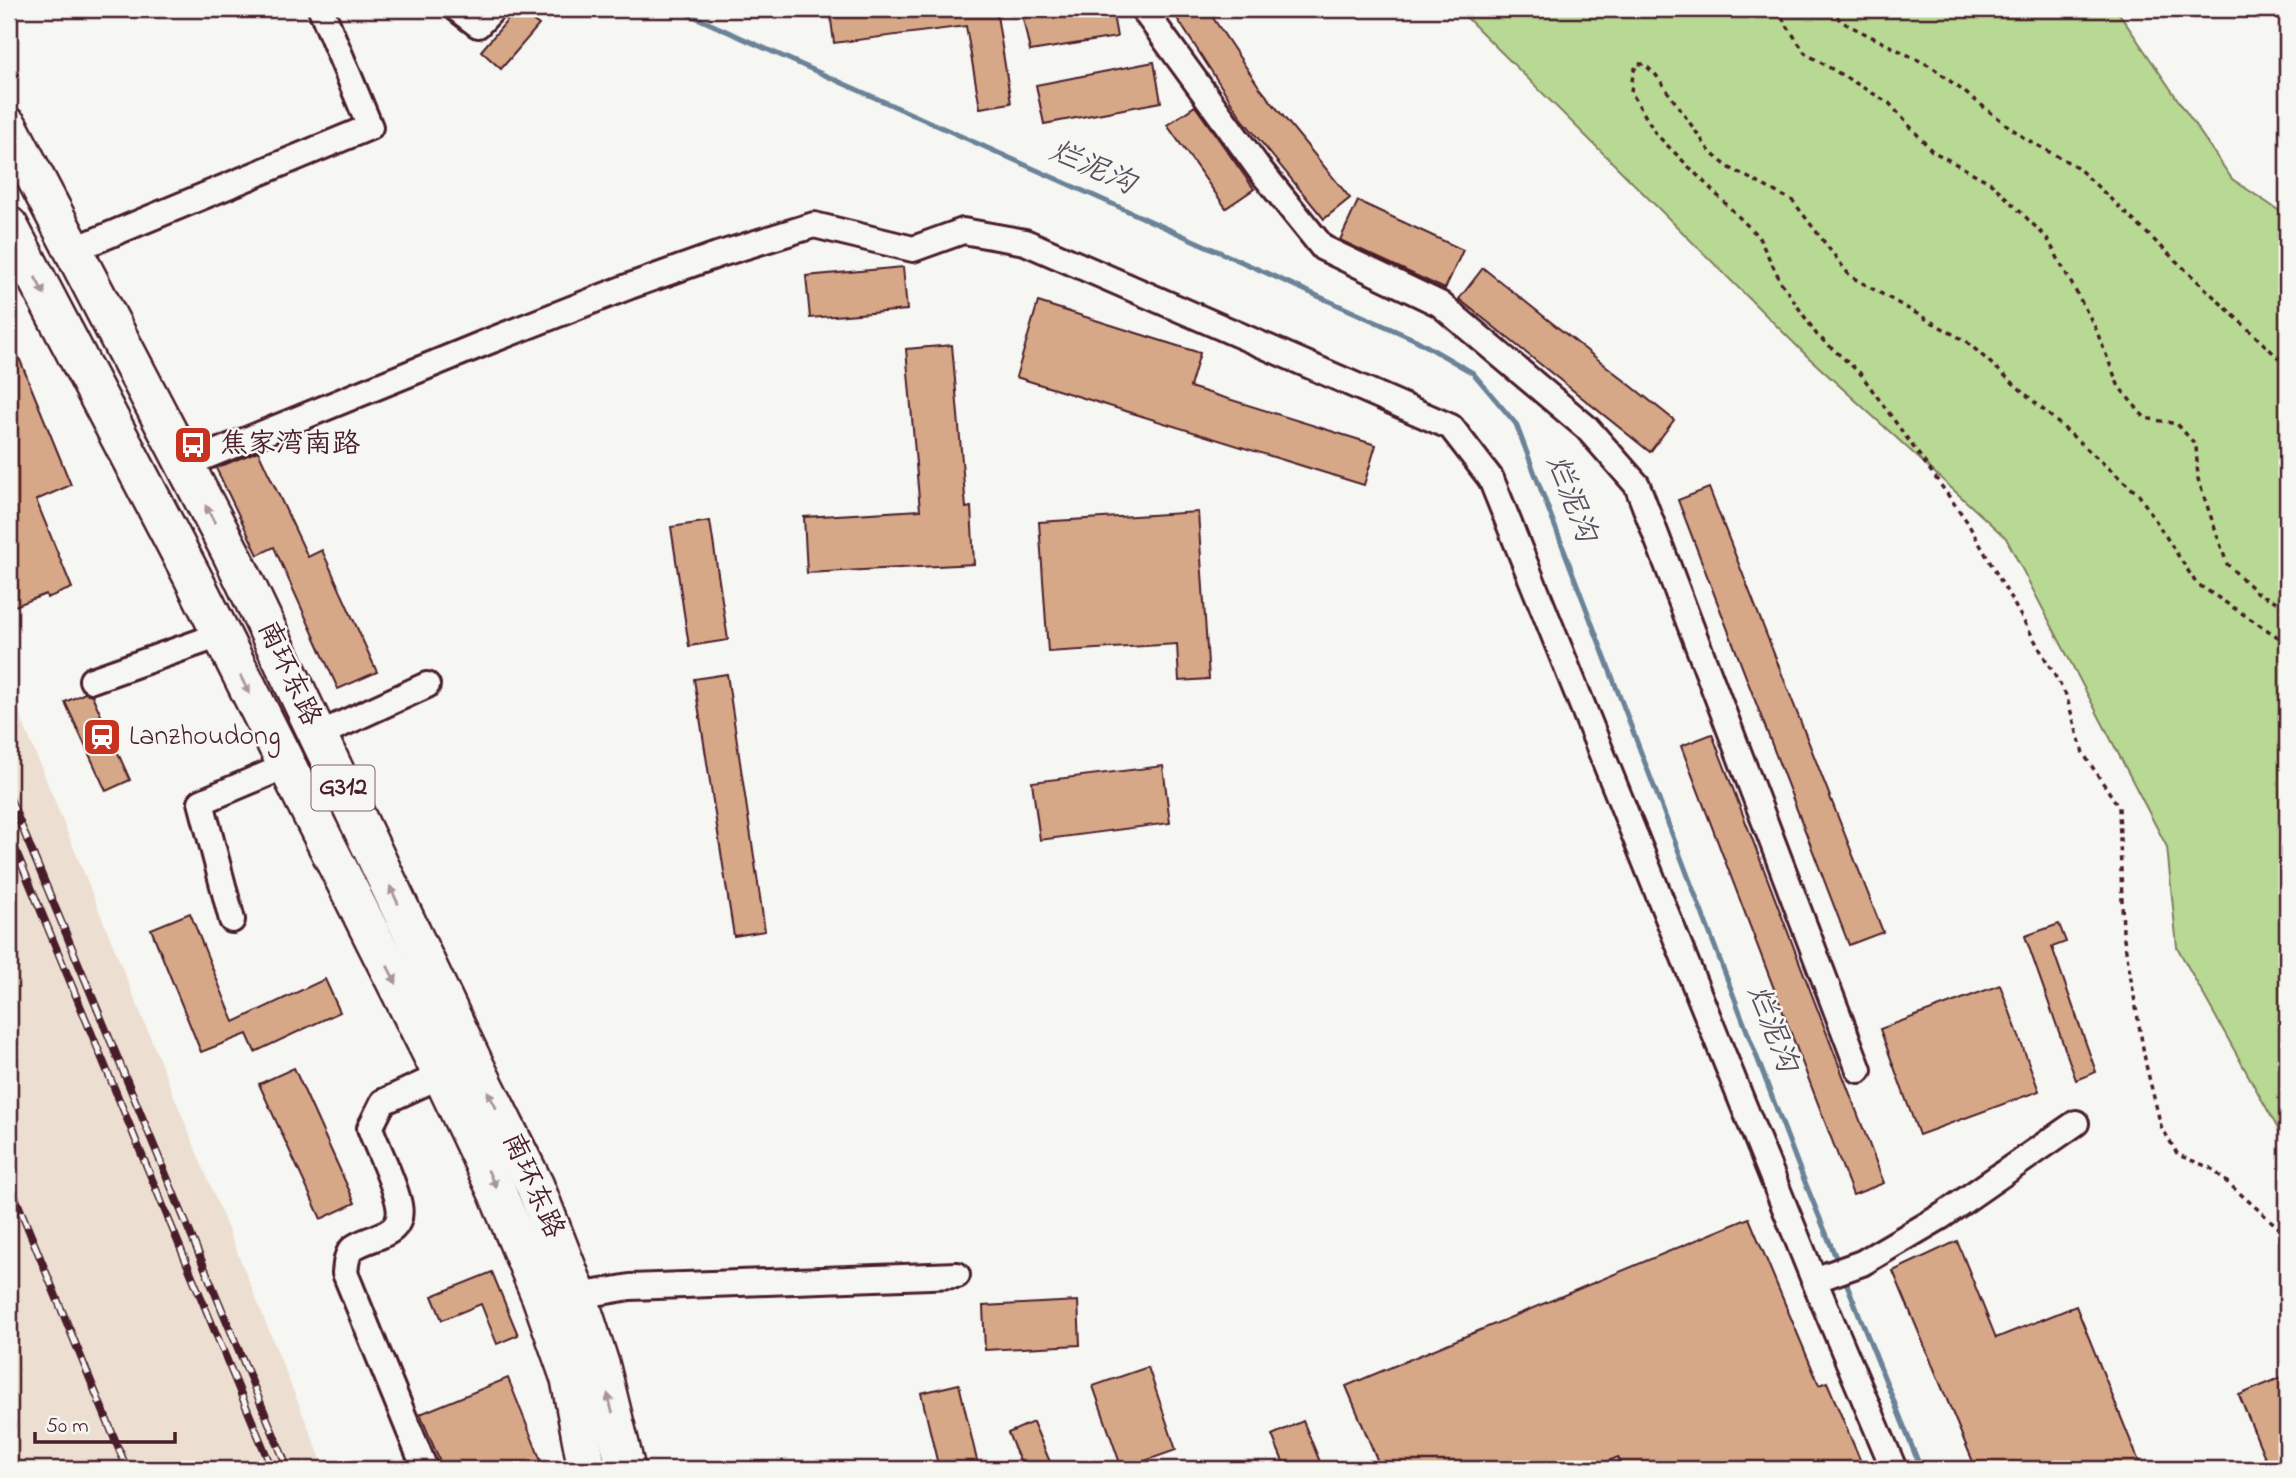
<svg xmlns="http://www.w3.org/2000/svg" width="2296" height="1478" font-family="'Indie Flower','LXGW WenKai TC',sans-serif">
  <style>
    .built { fill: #ecdfd2 }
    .green { fill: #b7d993; stroke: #807c5f; stroke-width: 2 }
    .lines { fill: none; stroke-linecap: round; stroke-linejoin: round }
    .stream { stroke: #6a8398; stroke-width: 5 }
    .building { fill: #d6a888; stroke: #4a1f2b; stroke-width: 2 }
    .minor-casing { stroke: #4a1f2b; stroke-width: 30 }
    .highway-casing { stroke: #4a1f2b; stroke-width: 42 }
    .path { stroke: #4a1f2b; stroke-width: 3.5; stroke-dasharray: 5 5; stroke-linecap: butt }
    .minor { stroke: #f6f6f2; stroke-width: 24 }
    .highway { stroke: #f6f6f2; stroke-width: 37 }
    .rail-casing { stroke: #4a1f2b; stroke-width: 8 }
    .rail { stroke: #f6f6f2; stroke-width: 5; stroke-dasharray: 16; stroke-linecap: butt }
    .oneway { fill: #a99598 }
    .labels { text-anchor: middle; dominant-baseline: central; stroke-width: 5; stroke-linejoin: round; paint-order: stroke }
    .shield { fill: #f6f6f2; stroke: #7e6067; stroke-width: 2 }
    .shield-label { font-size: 26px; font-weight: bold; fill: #4a1f2b }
    .poi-label { font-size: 28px; fill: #4a1f2b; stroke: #f6f6f2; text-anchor: start }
    .street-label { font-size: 28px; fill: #4a1f2b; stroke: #f6f6f2 }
    .water-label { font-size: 30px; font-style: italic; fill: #5a5161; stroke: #f6f6f2 }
  </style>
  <rect width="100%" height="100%" fill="#f6f6f2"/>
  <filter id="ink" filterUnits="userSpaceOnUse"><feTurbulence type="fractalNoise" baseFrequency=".0143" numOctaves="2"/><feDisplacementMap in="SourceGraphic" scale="14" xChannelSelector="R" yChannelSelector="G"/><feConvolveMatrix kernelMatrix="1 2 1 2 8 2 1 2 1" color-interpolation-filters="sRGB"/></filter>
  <g filter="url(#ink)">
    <!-- built -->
    <path class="built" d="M9,688L325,1469H9Z"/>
    <!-- green -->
    <path class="green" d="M1458,9H2116L2232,179L2287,216V1145L2177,947L2167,847L2006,538L1807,356Z"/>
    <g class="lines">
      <!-- stream -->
      <g class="stream">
        <path d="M677,9L1416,340L1473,373L1516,424L1798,1165L1839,1265"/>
        <path d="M1844,1277L1921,1469"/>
      </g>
    </g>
    <!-- building -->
    <g class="building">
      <path d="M517,9L539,25L501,69L481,51Z"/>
      <path d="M854,9H996L1011,103L980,108L966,26L834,43L830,12Z"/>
      <path d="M1021,9H1112L1117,37L1030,51Z"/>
      <path d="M1171,9H1207L1260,88L1350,198L1324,219L1243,120Z"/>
      <path d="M1154,62L1161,102L1044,124L1036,85Z"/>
      <path d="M1195,106L1254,189L1226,208L1167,125Z"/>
      <path d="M1358,201L1463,250L1445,289L1340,240Z"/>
      <path d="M903,267L907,310L810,318L806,276Z"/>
      <path d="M1483,268L1674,420L1650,452L1459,299Z"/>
      <path d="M1038,302L1200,353L1190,387L1376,445L1364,485L1016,377Z"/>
      <path d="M9,333L71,485L36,500L72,588L47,598L46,594L15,606L9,590Z"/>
      <path d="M952,345L966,508L971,507L974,564L807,573L804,517L920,510L906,349Z"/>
      <path d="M258,451L308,557L322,550L377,672L338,689L274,547L258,555L216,468Z"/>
      <path d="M1709,488L1883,932L1849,945L1678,500Z"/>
      <path d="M1198,512L1209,679L1179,681L1177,644L1048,652L1039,522Z"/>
      <path d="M710,521L728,640L689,646L671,527Z"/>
      <path d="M727,674L765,931L734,936L694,679Z"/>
      <path d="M85,693L92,695L130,780L106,791L65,702Z"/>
      <path d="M1712,734L1884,1183L1853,1195L1681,746Z"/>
      <path d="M1163,766L1170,823L1040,840L1032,782Z"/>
      <path d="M190,913L234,1022L325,979L340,1012L255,1052L247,1034L201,1052L151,929Z"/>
      <path d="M2059,924L2066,942L2052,947L2096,1072L2076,1080L2025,936Z"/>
      <path d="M2000,985L2039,1091L1919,1135L1880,1029Z"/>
      <path d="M294,1068L355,1203L321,1219L259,1084Z"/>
      <path d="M1749,1218L1819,1385L1827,1382L1864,1469H1623L1618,1457L1589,1469H1381L1346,1386Z"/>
      <path d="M1957,1241L1996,1338L2076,1306L2142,1469H1976L1893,1271Z"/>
      <path d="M492,1272L518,1335L497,1344L481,1304L442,1320L432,1296Z"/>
      <path d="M1078,1301L1080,1345L985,1350L983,1306Z"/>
      <path d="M1148,1367L1176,1450L1122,1469L1093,1386Z"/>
      <path d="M2287,1375V1457L2268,1465L2239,1395Z"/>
      <path d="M508,1378L541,1461L520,1469H443L420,1414Z"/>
      <path d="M959,1384L979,1469H939L921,1393Z"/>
      <path d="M1303,1421L1323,1469H1286L1272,1435Z"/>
      <path d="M1033,1422L1053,1469H1023L1008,1433Z"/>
    </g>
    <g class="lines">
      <defs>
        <g id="minor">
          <path d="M457,9L478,25L493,9"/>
          <path d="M1143,9L1260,170L1323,248L1440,304L1587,428L1637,485L1859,1070"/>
          <path d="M73,250L370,127L321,9"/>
          <path d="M185,465L487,342L630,286L717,255L814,225L913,249L963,231L1025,242L1451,427L1491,479L1814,1280L1894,1469"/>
          <path d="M92,680L220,635"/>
          <path d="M318,735L427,685"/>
          <path d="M232,920L201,802L286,766"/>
          <path d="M1814,1280L1862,1263L1942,1216L2076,1123"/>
          <path d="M578,1296L630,1287L957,1275"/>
          <path d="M425,1469L345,1273C346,1265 346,1254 353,1248C370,1235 405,1238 399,1205C395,1183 378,1150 370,1128L383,1102L442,1075"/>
        </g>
        <g id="highway">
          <path d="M9,127L232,555L480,1076L535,1186L578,1296L601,1367L626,1469"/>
          <path d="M9,226L192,576L435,1061L497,1192L541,1297L570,1379L587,1469"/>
        </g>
      </defs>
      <!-- minor casing -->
      <use href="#minor" class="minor-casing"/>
      <!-- highway casing -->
      <use href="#highway" class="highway-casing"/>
      <!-- path -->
      <g class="path">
        <path d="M1776,9L1805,53L1889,103L1932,151L1991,183L2047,238L2095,327L2119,387L2145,418L2177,424L2196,445L2198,479L2227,564L2256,592L2287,607"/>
        <path d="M1830,9L1842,22L1932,67L2024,138L2077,167L2287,366"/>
        <path d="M2287,643L2196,583L2139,495L1967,342L1850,276L1793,201L1728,167L1711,153L1656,75L1644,64H1637L1633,73L1631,92L1656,134L1758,236L1781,282L1817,335L1860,373L1966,520L2066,695L2083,753L2119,807L2123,933L2146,1065L2161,1126L2178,1155L2211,1168L2287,1235"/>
      </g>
      <!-- minor -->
      <use href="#minor" class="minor"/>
      <!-- highway -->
      <use href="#highway" class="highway"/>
      <defs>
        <g id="rail">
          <path d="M9,796L288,1469"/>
          <path d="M9,834L272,1469"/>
          <path d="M9,1182L127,1469"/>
        </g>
      </defs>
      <!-- rail casing -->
      <use href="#rail" class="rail-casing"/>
      <!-- rail -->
      <use href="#rail" class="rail"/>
    </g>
    <!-- one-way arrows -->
    <defs><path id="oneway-solid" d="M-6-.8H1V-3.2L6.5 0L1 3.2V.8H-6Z" transform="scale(1.75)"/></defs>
    <g class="oneway">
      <use href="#oneway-solid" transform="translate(40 286) rotate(62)"/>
      <use href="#oneway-solid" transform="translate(210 514) rotate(-118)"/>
      <use href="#oneway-solid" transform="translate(245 685) rotate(63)"/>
      <use href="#oneway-solid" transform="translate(394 895) rotate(-115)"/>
      <use href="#oneway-solid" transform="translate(392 975) rotate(63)"/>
      <use href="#oneway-solid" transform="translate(492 1100) rotate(-117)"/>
      <use href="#oneway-solid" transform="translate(492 1179) rotate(65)"/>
      <use href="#oneway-solid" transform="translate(610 1403) rotate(-104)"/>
    </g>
  </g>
  <!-- icons -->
  <defs>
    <symbol id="bus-square" viewBox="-11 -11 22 22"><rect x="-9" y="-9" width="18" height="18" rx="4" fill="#c8321e" stroke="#f6f6f2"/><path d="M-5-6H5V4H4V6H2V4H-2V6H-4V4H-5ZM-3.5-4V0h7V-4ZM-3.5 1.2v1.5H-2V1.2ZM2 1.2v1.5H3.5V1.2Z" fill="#fff"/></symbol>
    <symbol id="station-square" viewBox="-11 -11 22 22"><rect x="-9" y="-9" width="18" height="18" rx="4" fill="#c8321e" stroke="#f6f6f2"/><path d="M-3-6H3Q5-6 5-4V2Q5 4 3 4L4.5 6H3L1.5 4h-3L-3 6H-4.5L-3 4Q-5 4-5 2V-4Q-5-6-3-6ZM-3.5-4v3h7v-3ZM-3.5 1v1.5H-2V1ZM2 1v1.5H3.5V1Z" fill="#fff"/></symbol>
  </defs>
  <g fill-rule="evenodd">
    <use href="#bus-square" x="171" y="423" width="44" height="44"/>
    <use href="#station-square" x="80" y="715" width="44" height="44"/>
  </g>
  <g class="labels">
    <!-- shield labels -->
    <rect class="shield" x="311.5" y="765.5" width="63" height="45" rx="5"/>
    <g class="shield-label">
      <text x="343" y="788">G312</text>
    </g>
    <!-- poi labels -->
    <g class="poi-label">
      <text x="220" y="445">焦家湾南路</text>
      <text x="129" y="737">Lanzhoudong</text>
    </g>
    <!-- street labels -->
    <g class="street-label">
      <text transform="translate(288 674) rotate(65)">南环东路</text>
      <text transform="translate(532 1186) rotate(66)">南环东路</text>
    </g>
    <!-- water labels -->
    <g class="water-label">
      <text transform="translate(1092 169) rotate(24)">烂泥沟</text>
      <text transform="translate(1570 499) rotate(69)">烂泥沟</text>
      <text transform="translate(1771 1029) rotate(69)">烂泥沟</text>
    </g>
  </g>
  <!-- margin -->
  <rect width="2296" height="1478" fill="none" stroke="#f6f6f2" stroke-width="35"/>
  <rect x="18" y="18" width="2261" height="1443" fill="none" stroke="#4a1f2b" stroke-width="2.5" filter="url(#ink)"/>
  <!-- scale -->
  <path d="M35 1432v10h140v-10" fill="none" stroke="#4a1f2b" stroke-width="3.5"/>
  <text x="46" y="1432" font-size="21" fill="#4a1f2b" stroke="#f6f6f2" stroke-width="5" paint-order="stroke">50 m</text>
</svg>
